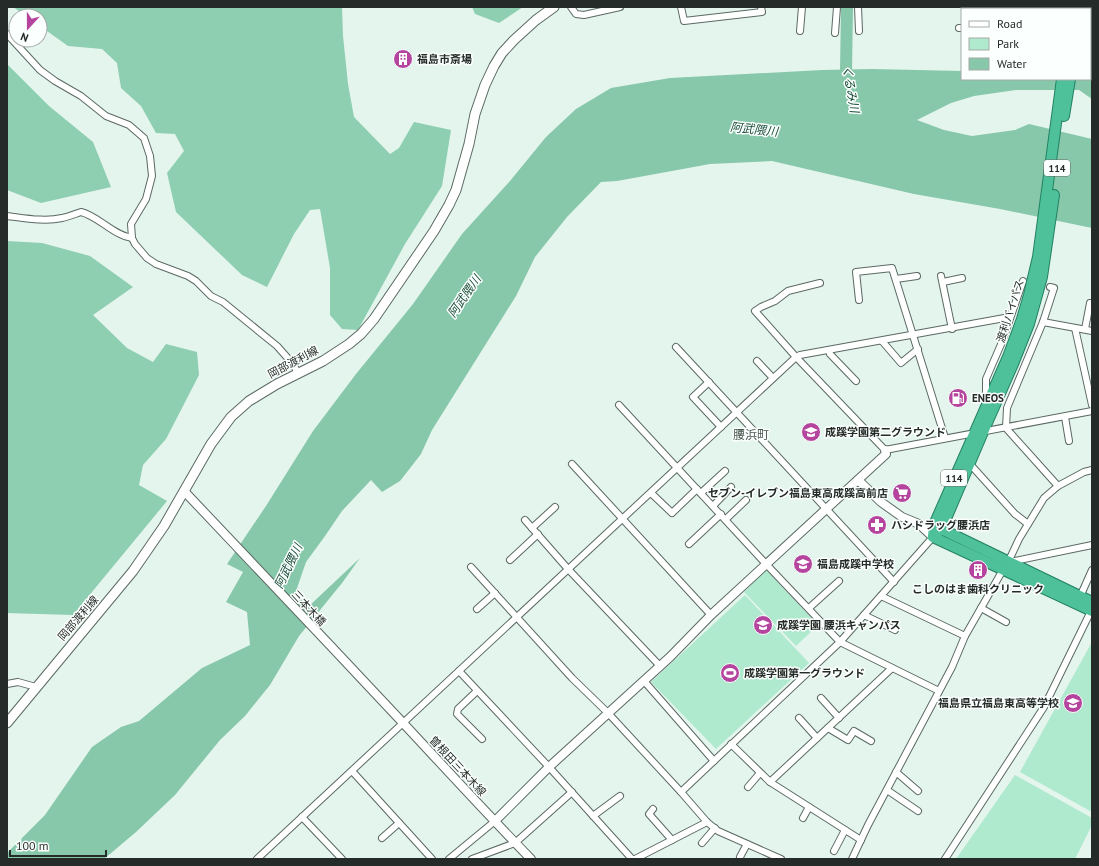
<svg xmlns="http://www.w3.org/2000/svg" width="1099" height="866" font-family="'PT Sans','Noto Sans JP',sans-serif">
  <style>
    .green { fill: #afe9ce }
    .forest { fill: #8eceb1 }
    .water { fill: #87c7aa }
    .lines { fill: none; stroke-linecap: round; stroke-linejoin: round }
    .river { stroke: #87c7aa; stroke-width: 12 }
    .minor-casing { stroke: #5b6962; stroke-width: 8 }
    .tertiary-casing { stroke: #5b6962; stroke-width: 10 }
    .secondary-casing { stroke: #5b6962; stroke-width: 11 }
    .trunk-casing { stroke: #228162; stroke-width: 12 }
    .minor { stroke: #fff; stroke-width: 6 }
    .tertiary { stroke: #fff; stroke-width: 8 }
    .secondary { stroke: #fff; stroke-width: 9 }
    .trunk { stroke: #4ec09a; stroke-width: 10 }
    .labels { text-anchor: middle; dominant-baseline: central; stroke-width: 3; stroke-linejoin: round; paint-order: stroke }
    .shield { fill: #fbfffd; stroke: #656b68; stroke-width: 1 }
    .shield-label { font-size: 10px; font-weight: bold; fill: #252b28 }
    .poi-label { font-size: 11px; font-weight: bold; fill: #252b28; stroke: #fbfffd; text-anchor: start }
    .street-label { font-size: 11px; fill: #252b28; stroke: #fbfffd }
    .water-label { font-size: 12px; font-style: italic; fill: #164a37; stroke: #fbfffd }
    .neighbourhood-label { font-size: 12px; fill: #495750; stroke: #fbfffd }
  </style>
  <rect width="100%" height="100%" fill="#e4f5ed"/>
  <!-- green -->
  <g class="green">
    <path d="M766,570L818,625L796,646L744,592Z"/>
    <path d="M745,595L809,663L716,749L651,682Z"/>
    <path d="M1092,642V812L1020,772Z"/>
    <path d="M1015,775L1092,818V825L1075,859H956Z"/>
  </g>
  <!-- forest -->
  <g class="forest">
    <path d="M13,7H342L343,36L348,84L354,117L390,154L399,148L414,122L451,130L442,186L405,244L358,330L342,329L330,315V268L320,209L310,210L294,234L267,287L242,275L176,212L167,173L184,151L175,134L156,133L141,106L121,88L117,63L102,49L68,46L40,26V16H26Z"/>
    <path d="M472,7H523L499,23L475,14Z"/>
    <path d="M7,64L49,106L93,142L111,187L41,203L7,190Z"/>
    <path d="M7,241L42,243L90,256L133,287L93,315L127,348L153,362L166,344L197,352L199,375L166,439L143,465L139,485L167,501L73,615L7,613Z"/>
  </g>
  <!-- water -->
  <path class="water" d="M872,69L962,71V79L1092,78V99L1079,90H1016L974,96L951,103L917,120L944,130L972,136L1015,130L1029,124L1092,139V228L1000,209L914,194L772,161L710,164L617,181L601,182L567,217L535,257L516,296L432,430L421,454L400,481L382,492L371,480L342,511L325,536L306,562L296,591L307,608L360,558L342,583L299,636L270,685L245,716L220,740L175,795L136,832L104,859H7V853L45,815L92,747L121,727L139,721L202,668L250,645L247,612L226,602L243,572L227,564L266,506L313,431L356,374L413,304L462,234L510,181L546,137L576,109L611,88L670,78L822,70Z"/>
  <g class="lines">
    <!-- river -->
    <path class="river" d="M847,7L846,72L849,85"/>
    <defs>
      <g id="minor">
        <path d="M571,7L576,14L584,15L620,7"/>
        <path d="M681,7L684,21L762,12L761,7"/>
        <path d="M858,7L859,31"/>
        <path d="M985,9V7"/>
        <path d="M1041,9V7"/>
        <path d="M959,28H962"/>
        <path d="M800,31L802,7"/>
        <path d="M835,33L837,7"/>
        <path d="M7,34L40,70L55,81L81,96L106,116L129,125L144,138L150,156L152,176L146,199L131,224L132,238L135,244L147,258L156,264L188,276L196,281L211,296L223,302L277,346L293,364L298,373"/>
        <path d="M7,216C24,218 45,222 62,218C68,217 75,214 81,212C98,216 113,235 132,238"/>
        <path d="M941,276L952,329"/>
        <path d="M896,279L917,276"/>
        <path d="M943,282L962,278"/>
        <path d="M820,283L788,291L775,301L761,307L755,311L796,357L885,450L1092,411"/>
        <path d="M1050,287L1054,288L1043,322L1007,408L1006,428L1058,486"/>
        <path d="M859,300L856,272L892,268L945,438"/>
        <path d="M1043,322L1092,331"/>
        <path d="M1075,328L1092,405"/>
        <path d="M1085,329L1090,303"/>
        <path d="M882,341L901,363L918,349"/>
        <path d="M676,347L894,582"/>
        <path d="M829,350L830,354L856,381"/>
        <path d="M757,361L773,378"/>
        <path d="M709,382L693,397L721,427"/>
        <path d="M986,401V379L1002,342L1023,281"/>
        <path d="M619,405L766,564L840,642L939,691"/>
        <path d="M1065,417L1069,441"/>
        <path d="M969,463L1015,514L1028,524"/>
        <path d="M572,464L711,615"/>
        <path d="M651,493L672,513L697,489"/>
        <path d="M701,493L725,471"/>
        <path d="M713,506L731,487"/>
        <path d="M726,519L746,500"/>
        <path d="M525,520L568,569L660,666"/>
        <path d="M532,528L555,507"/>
        <path d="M689,544L721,514"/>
        <path d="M1011,556L1019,539L1044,498L1058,486L1084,472L1092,470"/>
        <path d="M510,560L538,534"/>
        <path d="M1010,562L1092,545"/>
        <path d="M471,567L572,678L608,713L681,792L707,822L718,831L781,859"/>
        <path d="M881,596L965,636"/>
        <path d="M1079,599L1092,570"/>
        <path d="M809,608L839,581"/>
        <path d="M981,608L1006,622"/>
        <path d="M477,609L495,593"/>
        <path d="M864,615L895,630"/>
        <path d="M459,671L549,767L632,859"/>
        <path d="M644,681L714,761"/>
        <path d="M7,684L18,682L36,687"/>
        <path d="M477,691L458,709L457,714L482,739"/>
        <path d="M821,698L839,718"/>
        <path d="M799,718L817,738"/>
        <path d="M828,728L848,740L854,731L871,741"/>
        <path d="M731,744L770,782L861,840"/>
        <path d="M352,771L432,859"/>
        <path d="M896,772L918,791"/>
        <path d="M770,782L892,668"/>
        <path d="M748,787L760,773"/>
        <path d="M887,790L918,811"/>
        <path d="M681,792L840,642L933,537"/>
        <path d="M653,809L649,814L672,840"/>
        <path d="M593,816L620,796"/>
        <path d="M302,817L342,859"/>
        <path d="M803,818L809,807"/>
        <path d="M382,838L399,823"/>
        <path d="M702,843L715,828"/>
        <path d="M834,851L845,830"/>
        <path d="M740,857L747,844"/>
        <path d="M257,859L796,357L800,355L1010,317"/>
        <path d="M449,859L495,821"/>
        <path d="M472,859L515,843L572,792"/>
        <path d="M635,859L707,822"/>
        <path d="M852,859L868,825L952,667L965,636L1004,568"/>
        <path d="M945,859L1044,707L1091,611"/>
      </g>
      <g id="tertiary">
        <path d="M858,480L881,502L902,517L919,524L933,537"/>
        <path d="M184,491C258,569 331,646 404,724C446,769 488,815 531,859"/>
        <path d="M495,821L549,767L670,657L711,615L886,454L885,450"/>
      </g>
      <path id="secondary" d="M7,723L133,571L164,526L211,444L231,417L249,401L277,384L323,361L349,344L361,334L374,319L434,231L449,205L456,190L469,144L475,114L485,85L494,66L502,53L514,40L536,20L554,7"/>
      <g id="trunk">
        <path d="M1070,9L1071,7"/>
        <path d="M1081,9V7"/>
        <path d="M1062,79L1038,257L1029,295L1022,319L1008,357L934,525L933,537L1092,611"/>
        <path d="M1064,116L1070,79"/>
        <path d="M937,527L1092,602"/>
        <path d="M933,537L942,528L983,432L1013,364L1029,324L1042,277L1054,195"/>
      </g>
    </defs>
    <!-- minor casing -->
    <use href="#minor" class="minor-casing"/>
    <!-- tertiary casing -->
    <use href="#tertiary" class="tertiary-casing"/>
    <!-- secondary casing -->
    <use href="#secondary" class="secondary-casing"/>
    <!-- trunk casing -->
    <use href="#trunk" class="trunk-casing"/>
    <!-- minor -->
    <use href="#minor" class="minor"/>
    <!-- tertiary -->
    <use href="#tertiary" class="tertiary"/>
    <!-- secondary -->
    <use href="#secondary" class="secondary"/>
    <!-- trunk -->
    <use href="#trunk" class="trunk"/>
  </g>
  <!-- icons -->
  <defs>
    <symbol id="building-disc" viewBox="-11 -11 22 22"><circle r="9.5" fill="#b5449e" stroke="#fbfffd"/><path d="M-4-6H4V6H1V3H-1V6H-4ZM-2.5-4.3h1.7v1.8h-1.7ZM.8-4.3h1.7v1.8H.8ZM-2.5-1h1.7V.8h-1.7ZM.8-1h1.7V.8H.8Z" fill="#fff"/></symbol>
    <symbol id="fuel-disc" viewBox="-11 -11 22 22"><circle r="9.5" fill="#b5449e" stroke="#fbfffd"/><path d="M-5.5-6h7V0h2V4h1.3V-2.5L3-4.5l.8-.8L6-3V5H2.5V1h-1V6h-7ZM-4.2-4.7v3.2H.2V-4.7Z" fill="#fff"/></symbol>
    <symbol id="school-disc" viewBox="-11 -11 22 22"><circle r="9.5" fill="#b5449e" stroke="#fbfffd"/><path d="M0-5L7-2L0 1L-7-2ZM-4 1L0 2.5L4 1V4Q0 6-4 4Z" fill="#fff"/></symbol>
    <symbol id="supermarket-disc" viewBox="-11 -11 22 22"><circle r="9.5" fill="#b5449e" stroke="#fbfffd"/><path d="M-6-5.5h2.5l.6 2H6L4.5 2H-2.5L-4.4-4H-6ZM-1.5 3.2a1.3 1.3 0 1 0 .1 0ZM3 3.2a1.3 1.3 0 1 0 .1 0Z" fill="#fff"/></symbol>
    <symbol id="pharmacy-disc" viewBox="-11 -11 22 22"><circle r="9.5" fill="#b5449e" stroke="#fbfffd"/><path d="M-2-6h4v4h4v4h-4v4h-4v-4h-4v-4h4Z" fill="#fff"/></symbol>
    <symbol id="stadium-disc" viewBox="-11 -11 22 22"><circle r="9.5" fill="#b5449e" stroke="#fbfffd"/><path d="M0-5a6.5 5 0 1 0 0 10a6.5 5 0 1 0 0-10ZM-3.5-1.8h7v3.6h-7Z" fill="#fff"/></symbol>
  </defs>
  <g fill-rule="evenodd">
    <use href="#building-disc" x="392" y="48" width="22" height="22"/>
    <use href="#fuel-disc" x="947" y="387" width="22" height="22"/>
    <use href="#school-disc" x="800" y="421" width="22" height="22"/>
    <use href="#supermarket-disc" x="891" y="482" width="22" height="22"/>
    <use href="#pharmacy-disc" x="866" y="514" width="22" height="22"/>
    <use href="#school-disc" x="792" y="553" width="22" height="22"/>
    <use href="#building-disc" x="967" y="559" width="22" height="22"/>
    <use href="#school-disc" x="752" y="614" width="22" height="22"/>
    <use href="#stadium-disc" x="719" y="662" width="22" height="22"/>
    <use href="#school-disc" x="1062" y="692" width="22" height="22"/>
  </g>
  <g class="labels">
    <!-- shield labels -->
    <g class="shield">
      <rect x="1044" y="160" width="26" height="16" rx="3"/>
      <rect x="941" y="470" width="26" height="16" rx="3"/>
    </g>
    <g class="shield-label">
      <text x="1057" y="168">114</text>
      <text x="954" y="478">114</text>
    </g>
    <!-- poi labels -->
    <g class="poi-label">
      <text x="417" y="59">福島市斎場</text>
      <text x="972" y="398">ENEOS</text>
      <text x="825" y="432">成蹊学園第二グラウンド</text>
      <text x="888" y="493" text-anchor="end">セブン-イレブン福島東高成蹊高前店</text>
      <text x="891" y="525">ハシドラッグ腰浜店</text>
      <text x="817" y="564">福島成蹊中学校</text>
      <text x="978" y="589" text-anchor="middle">こしのはま歯科クリニック</text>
      <text x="777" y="625">成蹊学園 腰浜キャンパス</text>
      <text x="744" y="673">成蹊学園第一グラウンド</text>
      <text x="1059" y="703" text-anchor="end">福島県立福島東高等学校</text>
    </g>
    <!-- street labels -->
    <g class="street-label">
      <text transform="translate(1010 311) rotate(-72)">渡利バイパス</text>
      <text transform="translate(293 362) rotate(-28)">岡部渡利線</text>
      <text transform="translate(309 608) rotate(47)">三本木橋</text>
      <text transform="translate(78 618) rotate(-49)">岡部渡利線</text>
      <text transform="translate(458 766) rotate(47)">曽根田三本木線</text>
    </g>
    <!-- water labels -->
    <g class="water-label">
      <text transform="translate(851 89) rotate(80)">くるみ川</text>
      <text transform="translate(754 129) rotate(6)">阿武隈川</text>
      <text transform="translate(464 296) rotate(-55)">阿武隈川</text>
      <text transform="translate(288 566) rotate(-64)">阿武隈川</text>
    </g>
    <!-- neighbourhood labels -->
    <g class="neighbourhood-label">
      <text x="751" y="434">腰浜町</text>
    </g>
  </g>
  <!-- border -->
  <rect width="1099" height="866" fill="none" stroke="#252b28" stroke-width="16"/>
  <!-- legend -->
  <rect x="961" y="8" width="130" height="72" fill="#fbfffd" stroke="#a5aaa8"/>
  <rect x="969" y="21" width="20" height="6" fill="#ffffff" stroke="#a5aaa8"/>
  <text x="997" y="28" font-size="12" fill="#252b28">Road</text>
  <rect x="969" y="38" width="20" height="12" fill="#afe9ce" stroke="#a5aaa8"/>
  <text x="997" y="48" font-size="12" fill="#252b28">Park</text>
  <rect x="969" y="58" width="20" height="12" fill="#87c7aa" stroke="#a5aaa8"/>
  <text x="997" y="68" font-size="12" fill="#252b28">Water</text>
  <!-- north arrow -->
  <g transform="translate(28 28) rotate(201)"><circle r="19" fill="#fbfffd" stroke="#a5aaa8"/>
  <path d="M0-3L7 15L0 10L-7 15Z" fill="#b5449e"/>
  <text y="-6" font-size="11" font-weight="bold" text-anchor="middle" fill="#252b28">N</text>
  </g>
  <!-- scale -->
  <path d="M10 850v6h96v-6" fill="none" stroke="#252b28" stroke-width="2"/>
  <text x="16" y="850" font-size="12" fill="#252b28" stroke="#fbfffd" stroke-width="3" paint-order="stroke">100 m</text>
</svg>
